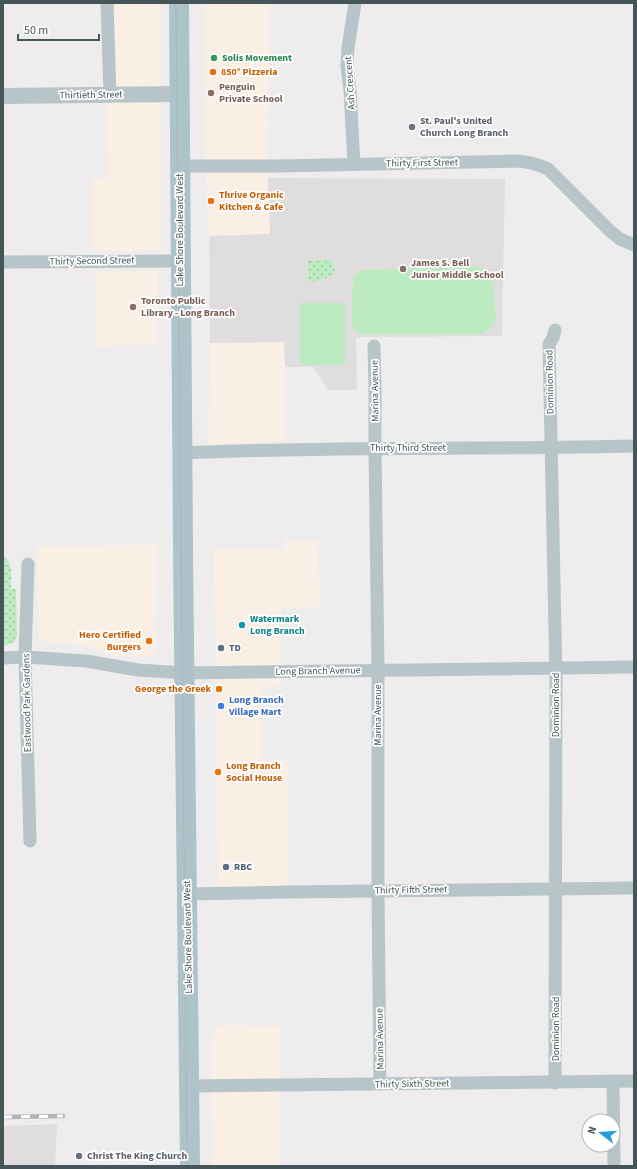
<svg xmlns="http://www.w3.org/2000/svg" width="637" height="1169" font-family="'Source Sans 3',sans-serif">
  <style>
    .commercial { fill: #faefe5 }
    .education { fill: #e0ddde }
    .park { fill: url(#park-dots) }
    .pitch { fill: #bcebc2 }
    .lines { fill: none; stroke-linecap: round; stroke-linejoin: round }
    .minor { stroke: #b8c5c8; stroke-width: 13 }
    .tertiary { stroke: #b8c5c8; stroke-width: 16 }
    .primary { stroke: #adc3ca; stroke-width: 20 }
    .tram { stroke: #afb4b6; stroke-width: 1 }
    .rail-casing { stroke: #afb4b6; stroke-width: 4.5 }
    .rail { stroke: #fff; stroke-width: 3; stroke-dasharray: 9; stroke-linecap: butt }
    .leisure-dot { fill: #2e9e5b; stroke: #fff; stroke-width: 1.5 }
    .food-dot { fill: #e8710a; stroke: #fff; stroke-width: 1.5 }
    .education-dot { fill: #8d6e63; stroke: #fff; stroke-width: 1.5 }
    .worship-dot { fill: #6b7280; stroke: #fff; stroke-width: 1.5 }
    .culture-dot { fill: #0f9aa8; stroke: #fff; stroke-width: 1.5 }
    .service-dot { fill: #5c6f8a; stroke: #fff; stroke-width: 1.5 }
    .shop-dot { fill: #3f7fe0; stroke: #fff; stroke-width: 1.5 }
    .labels { text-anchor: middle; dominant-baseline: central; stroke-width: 3.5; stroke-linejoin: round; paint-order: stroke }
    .leisure-label { font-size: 10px; font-weight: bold; fill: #27864d; stroke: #fff; text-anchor: start }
    .food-label { font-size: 10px; font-weight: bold; fill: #c56008; stroke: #fff; text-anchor: start }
    .street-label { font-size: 10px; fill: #465558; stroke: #fff }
    .education-label { font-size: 10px; font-weight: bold; fill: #785e54; stroke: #fff; text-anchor: start }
    .worship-label { font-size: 10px; font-weight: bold; fill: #5b616d; stroke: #fff; text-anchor: start }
    .culture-label { font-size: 10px; font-weight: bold; fill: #0d838f; stroke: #fff; text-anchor: start }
    .service-label { font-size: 10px; font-weight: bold; fill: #4e5e75; stroke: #fff; text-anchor: start }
    .shop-label { font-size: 10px; font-weight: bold; fill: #366cbe; stroke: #fff; text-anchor: start }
  </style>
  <defs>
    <pattern id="park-dots" width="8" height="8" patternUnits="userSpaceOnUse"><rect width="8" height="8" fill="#bcebc2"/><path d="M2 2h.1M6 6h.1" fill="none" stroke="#9bc1a0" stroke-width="1.8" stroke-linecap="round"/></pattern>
  </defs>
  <rect width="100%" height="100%" fill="#efeced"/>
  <!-- commercial -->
  <g class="commercial">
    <path d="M106,3H159L160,250L92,251V179L108,178Z"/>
    <path d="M205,3H269L268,178L270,234L209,236L205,150Z"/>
    <path d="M158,271L157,344L96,346L95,272Z"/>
    <path d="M285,342V441L209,444L210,343Z"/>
    <path d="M284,540H317L320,607L281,608V686L262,687L260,759L289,760L288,893H218L214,549L285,550Z"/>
    <path d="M157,545L156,648L152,657L115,656L88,646L39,640L36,546Z"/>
    <path d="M220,1025L279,1026V1166H212L211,1037Z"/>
  </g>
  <!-- education -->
  <g class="education">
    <path d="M268,178L505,179L502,336L356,337L357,390H328L313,367H285L284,342L210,343L209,236L270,234Z"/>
    <path d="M57,1124L55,1166H3V1126Z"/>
  </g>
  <!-- park -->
  <g class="park">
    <path d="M329,259C336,263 336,270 332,276L314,282L309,281L307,266L308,261Z"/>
    <path d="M3,556C14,562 11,578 11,589H16L17,636L13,643L3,646Z"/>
  </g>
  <!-- pitch -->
  <g class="pitch">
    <path d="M478,266L485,269L492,275L496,318L491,328L481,334H363L356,332L352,325L353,281L356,274L363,270Z"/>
    <rect x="300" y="303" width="45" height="62"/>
  </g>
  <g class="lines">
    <!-- minor -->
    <g class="minor">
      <path d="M107,3L110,95"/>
      <path d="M354,164L350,91L347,66L348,48L355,3"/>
      <path d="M180,166H278L518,161C529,162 538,164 548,169L610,231L620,239L634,245"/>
      <path d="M3,262L180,261"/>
      <path d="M555,330L553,338L549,344L556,677L555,1083"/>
      <path d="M374,346L375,389V448L378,670V891L380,1084"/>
      <path d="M182,453C332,446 483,450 634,446"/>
      <path d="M28,564L25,657L30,841"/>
      <path d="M3,658L25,657L86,661L138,670L185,673L634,667"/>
      <path d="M188,894L289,892L634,888"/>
      <path d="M613,1081L614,1166"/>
      <path d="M189,1086L634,1081"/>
    </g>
    <!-- tertiary -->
    <path class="tertiary" d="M3,96L179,94"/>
    <!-- primary -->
    <path class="primary" d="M179,3C179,391 187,778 190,1166"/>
    <!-- tram -->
    <path class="tram" d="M176,3L187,1166"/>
    <defs>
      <path id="rail" d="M3,1117L63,1116"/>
    </defs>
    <!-- rail casing -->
    <use href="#rail" class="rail-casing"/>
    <!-- rail -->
    <use href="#rail" class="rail"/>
  </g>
  <!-- markers -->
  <circle class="leisure-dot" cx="214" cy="58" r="4"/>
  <g class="food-dot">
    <circle cx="213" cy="72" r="4"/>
    <circle cx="211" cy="201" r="4"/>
    <circle cx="149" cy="641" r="4"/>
    <circle cx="219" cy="689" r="4"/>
    <circle cx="218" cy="772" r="4"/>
  </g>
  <g class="education-dot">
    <circle cx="211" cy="93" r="4"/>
    <circle cx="403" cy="269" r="4"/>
    <circle cx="133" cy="307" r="4"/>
  </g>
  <g class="worship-dot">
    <circle cx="412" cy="127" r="4"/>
    <circle cx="79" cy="1156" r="4"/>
  </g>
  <circle class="culture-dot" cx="242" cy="625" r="4"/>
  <g class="service-dot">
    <circle cx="221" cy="648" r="4"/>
    <circle cx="226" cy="867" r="4"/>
  </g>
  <circle class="shop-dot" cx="221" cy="706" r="4"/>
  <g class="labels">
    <!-- leisure labels -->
    <g class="leisure-label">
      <text x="222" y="58">Solis Movement</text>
    </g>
    <!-- food labels -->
    <g class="food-label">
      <text x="221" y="72">850° Pizzeria</text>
      <text x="219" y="195">Thrive Organic<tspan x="219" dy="12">Kitchen &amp; Cafe</tspan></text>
      <text x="141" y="635" text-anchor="end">Hero Certified<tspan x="141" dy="12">Burgers</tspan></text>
      <text x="211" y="689" text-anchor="end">George the Greek</text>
      <text x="226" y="766">Long Branch<tspan x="226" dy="12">Social House</tspan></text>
    </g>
    <!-- street labels -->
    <g class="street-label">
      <text transform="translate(350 83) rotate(-94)">Ash Crescent</text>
      <text transform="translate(91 95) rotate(-1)">Thirtieth Street</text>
      <text transform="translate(422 163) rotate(-1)">Thirty First Street</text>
      <text transform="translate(180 230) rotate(-90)">Lake Shore Boulevard West</text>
      <text transform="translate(92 261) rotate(-1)">Thirty Second Street</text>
      <text transform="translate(550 382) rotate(-91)">Dominion Road</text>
      <text transform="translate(375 391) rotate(-91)">Marina Avenue</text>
      <text x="408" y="448">Thirty Third Street</text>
      <text transform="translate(318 671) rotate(-1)">Long Branch Avenue</text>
      <text transform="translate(27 703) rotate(-91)">Eastwood Park Gardens</text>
      <text transform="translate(556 705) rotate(-90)">Dominion Road</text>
      <text transform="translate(378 715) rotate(-90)">Marina Avenue</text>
      <text transform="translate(411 890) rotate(-1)">Thirty Fifth Street</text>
      <text transform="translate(188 937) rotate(-91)">Lake Shore Boulevard West</text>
      <text transform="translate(556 1029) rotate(-90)">Dominion Road</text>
      <text transform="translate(380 1039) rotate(-91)">Marina Avenue</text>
      <text transform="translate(412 1084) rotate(-1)">Thirty Sixth Street</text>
    </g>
    <!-- education labels -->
    <g class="education-label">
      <text x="219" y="87">Penguin<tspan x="219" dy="12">Private School</tspan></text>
      <text x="411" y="263">James S. Bell<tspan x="411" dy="12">Junior Middle School</tspan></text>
      <text x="141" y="301">Toronto Public<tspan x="141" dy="12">Library - Long Branch</tspan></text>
    </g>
    <!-- worship labels -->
    <g class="worship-label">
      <text x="420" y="121">St. Paul's United<tspan x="420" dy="12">Church Long Branch</tspan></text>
      <text x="87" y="1156">Christ The King Church</text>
    </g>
    <!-- culture labels -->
    <g class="culture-label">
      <text x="250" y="619">Watermark<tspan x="250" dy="12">Long Branch</tspan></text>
    </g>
    <!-- service labels -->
    <g class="service-label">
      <text x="229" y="648">TD</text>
      <text x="234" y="867">RBC</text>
    </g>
    <!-- shop labels -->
    <g class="shop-label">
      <text x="229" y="700">Long Branch<tspan x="229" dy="12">Village Mart</tspan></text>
    </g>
  </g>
  <!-- border -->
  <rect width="637" height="1169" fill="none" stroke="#465558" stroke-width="8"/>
  <!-- north arrow -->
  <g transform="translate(601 1133) rotate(287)"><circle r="19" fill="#ffffff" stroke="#b5bbbc"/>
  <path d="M0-3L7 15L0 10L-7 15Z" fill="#239ed3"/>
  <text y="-6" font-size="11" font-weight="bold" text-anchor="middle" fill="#465558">N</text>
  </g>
  <!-- scale -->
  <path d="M18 34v6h81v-6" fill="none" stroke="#465558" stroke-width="2"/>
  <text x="24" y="34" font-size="12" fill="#465558" stroke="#ffffff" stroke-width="3" paint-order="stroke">50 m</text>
</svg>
